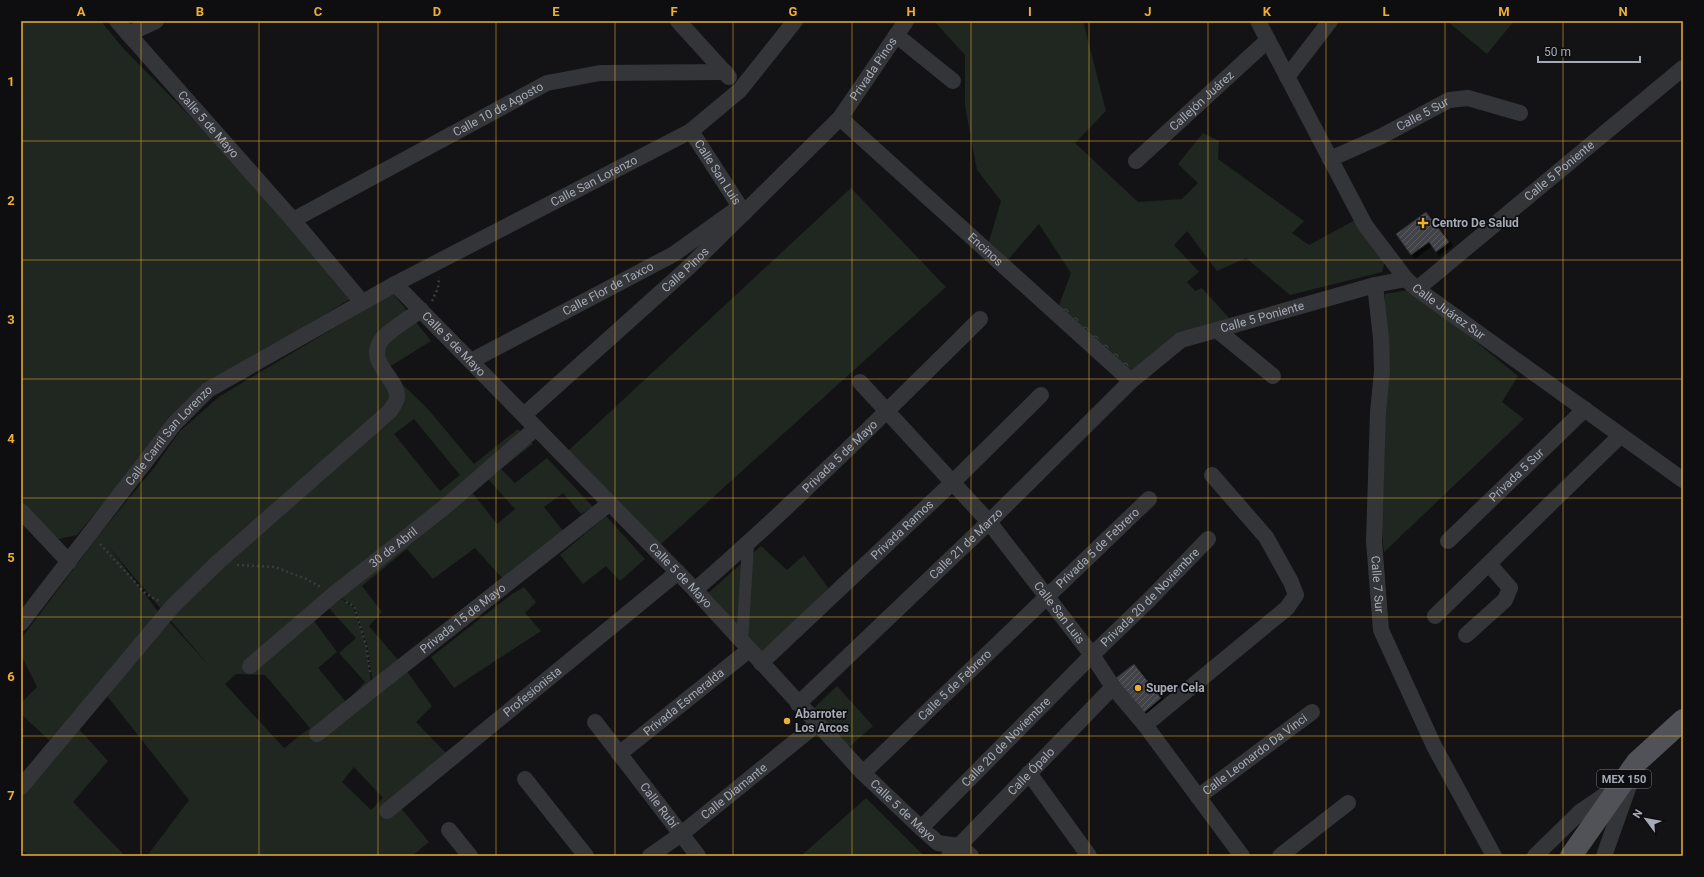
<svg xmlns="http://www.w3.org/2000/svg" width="1704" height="877" font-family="Roboto,sans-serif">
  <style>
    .green { fill: #1f2720; fill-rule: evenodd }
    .park { fill: url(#park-crowns) }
    .building { fill: url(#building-hatch); stroke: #2d2d31; filter: url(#shadow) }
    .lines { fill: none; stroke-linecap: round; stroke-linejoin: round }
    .path { stroke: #3a3c40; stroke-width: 2.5; stroke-dasharray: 2 3; stroke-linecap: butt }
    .pedestrian { stroke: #343539; stroke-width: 12 }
    .minor { stroke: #343539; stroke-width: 16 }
    .primary { stroke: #505258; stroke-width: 22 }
    .grid { fill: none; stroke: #eeae31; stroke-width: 1; stroke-opacity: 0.55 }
    .poi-dot { fill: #eeae31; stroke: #0e0e10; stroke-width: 1.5 }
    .labels { text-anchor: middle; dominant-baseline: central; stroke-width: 3.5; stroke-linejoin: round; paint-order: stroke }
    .shield { fill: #0e0e10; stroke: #787b84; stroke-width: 1 }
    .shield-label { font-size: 11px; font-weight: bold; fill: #a5aab5 }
    .street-label { font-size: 12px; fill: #a5aab5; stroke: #0e0e10 }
    .poi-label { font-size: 12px; font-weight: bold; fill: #a5aab5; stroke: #0e0e10; text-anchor: start }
    .neatline { fill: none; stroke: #eeae31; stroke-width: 1.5 }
    .grid-label { font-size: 13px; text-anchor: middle; font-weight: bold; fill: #eeae31 }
  </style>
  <defs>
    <pattern id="park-crowns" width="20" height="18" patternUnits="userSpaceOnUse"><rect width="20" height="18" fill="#1f2720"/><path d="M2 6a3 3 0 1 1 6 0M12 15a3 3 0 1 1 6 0" fill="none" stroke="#3d443e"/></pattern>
    <pattern id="building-hatch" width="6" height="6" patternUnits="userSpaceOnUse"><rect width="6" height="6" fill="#424348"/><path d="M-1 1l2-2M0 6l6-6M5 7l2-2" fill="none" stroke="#5a5b60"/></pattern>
    <filter id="shadow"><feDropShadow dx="3.5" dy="3.5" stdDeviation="0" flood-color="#0009"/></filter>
  </defs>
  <rect width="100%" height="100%" fill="#131315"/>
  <!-- green -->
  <g class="green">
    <path d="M21,21H101L122,47L291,219L350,299L255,357L173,420L77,535L50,541L21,508Z"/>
    <path d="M934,21H1083L1106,111L1075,143L1138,202L1182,199L1198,183L1178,164L1203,133L1219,141L1218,159L1304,221L1292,233L1309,245L1357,219L1385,261L1382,272L1290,295L1246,258L1217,271L1187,231L1174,245L1199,272L1187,282L1195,291L1202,288L1230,319L1129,375L1058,308L1071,273L1039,224L1004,264L987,248L1001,201L977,170L965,106V55Z"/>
    <path d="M1447,21H1514L1487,54Z"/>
    <path d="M851,188L946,287L660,545L568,451Z"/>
    <path d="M1408,290L1416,293L1518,376L1502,402L1524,419L1384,552L1380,516L1385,345V294Z"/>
    <path d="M393,293L431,341L386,369L427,408L474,464L518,429L533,444L501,469L515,483L547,458L593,507L581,514L563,493L544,507L564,532L502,578L475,548L433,579L407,549L362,586L382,612L369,626L399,661L373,684L367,644L354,606L329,591L353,607L366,645L372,690L403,666L432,706L416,722L450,757L396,802L429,842L412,856H147L189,800L104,692L165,617L210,667L108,546L160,614L80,709L49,740L21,714V703L37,687L21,655V639L99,535L156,465L180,431L220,396ZM414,419L460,475L440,491L394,434ZM487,478L515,509L497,524L468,487ZM327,606L356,638L339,653L365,682L346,702L318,668L337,652L314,621ZM236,674L265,675L310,728L284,748L225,684ZM354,767L383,798L371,810L342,782Z"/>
    <path d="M606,516L645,559L620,581L606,566L583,584L560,555Z"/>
    <path d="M761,546L787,570L804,555L829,589L762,655L706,595Z"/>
    <path d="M524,587L536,602L525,613L541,631L454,688L431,657L512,594Z"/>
    <path d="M837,686L873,726L849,747L812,710Z"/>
    <path d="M78,728L108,761L73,802L125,856H30L21,849V793Z"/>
    <path d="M866,798L924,856H801Z"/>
  </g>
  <!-- park -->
  <path class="park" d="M1067,302L1131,363L1125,371L1058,308Z"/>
  <!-- building -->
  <g class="building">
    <path d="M1426,212L1449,242L1436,252L1429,242L1411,255L1396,234Z"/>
    <path d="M1134,664L1161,698L1141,715L1116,678Z"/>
  </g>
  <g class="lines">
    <!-- path -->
    <g class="path">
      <path d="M432,301L438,288L439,277"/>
      <path d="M100,544L146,594L159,601"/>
      <path d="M237,565L275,567L306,579L321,587"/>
      <path d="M346,602L354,606L366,645L370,672"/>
    </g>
    <!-- pedestrian -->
    <path class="pedestrian" d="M742,642L748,545"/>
    <!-- minor -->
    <g class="minor">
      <path id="s1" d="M117,21L293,220L362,302"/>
      <path d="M678,21L729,77"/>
      <path id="s2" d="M1258,21L1365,225L1406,279L1417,289L1683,480"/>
      <path d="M128,34L156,21"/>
      <path d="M896,35L953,81"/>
      <path d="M1287,77L1330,21"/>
      <path id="s3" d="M840,118L1131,381"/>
      <path id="s4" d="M691,131L744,213"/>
      <path id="s5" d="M1330,159L1382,136L1449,100L1468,98L1520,113"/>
      <path id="s6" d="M1136,161L1268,40"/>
      <path id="s7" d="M293,220L547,83L600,73L725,72"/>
      <path id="s8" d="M395,284L695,590L863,773L921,828L938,843L959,846L971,856"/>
      <path id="s9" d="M1375,285L1381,338L1382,371L1378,412L1374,541L1381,630L1434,746L1494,856"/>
      <path id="s10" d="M1417,289L1683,68"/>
      <path d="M1217,330L1273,376"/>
      <path id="s11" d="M471,361L674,254L738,208"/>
      <path id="s12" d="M860,382L989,522L1092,655L1113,687L1145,725L1242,856"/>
      <path id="s13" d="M524,415L689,267L840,118L906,21"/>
      <path d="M21,511L69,562"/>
      <path id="s14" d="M1448,541L1585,409"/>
      <path id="s15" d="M695,590C794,504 887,411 980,319"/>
      <path d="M1435,616L1620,436"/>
      <path id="s16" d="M21,623L175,423L208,390L395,284L691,131L740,90L795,21"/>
      <path d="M1466,635L1505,600L1510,588L1489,564"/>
      <path id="s17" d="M761,663L953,482L1041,395"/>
      <path id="s18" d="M250,666L334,594L446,506L536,428"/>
      <path id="s19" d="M798,704L989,522L1131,381L1181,340L1375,285L1406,279"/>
      <path id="s20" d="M595,722L698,856"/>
      <path d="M1145,725L1287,608L1296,595L1291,582L1266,537L1212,475"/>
      <path id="s21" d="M317,734L373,689L610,503"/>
      <path id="s22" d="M619,754L749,650"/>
      <path id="s23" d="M863,773L1149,499"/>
      <path d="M1029,773L1089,856"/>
      <path d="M525,779L586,856"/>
      <path d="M21,787L172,607L217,563L390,411C392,407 397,402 397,397C399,379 363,361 383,338C391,329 410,318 421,310"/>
      <path id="s24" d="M1198,797L1312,712"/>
      <path id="s25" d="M387,811L678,572"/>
      <path id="s26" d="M921,828L1092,655L1149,600L1208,539"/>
      <path d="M449,830L470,856"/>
      <path id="s27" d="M650,856L680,835L817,724"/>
      <path id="s28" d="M949,856L1113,687"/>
      <path d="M1280,856L1348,803"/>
      <path d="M1535,856L1580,812L1614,789"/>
      <path d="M1604,856L1631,780"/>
    </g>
    <!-- primary -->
    <path class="primary" d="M1571,856L1637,762L1683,720"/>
  </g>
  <!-- grid -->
  <path class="grid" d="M141,21V856M259,21V856M378,21V856M496,21V856M615,21V856M733,21V856M852,21V856M971,21V856M1089,21V856M1208,21V856M1326,21V856M1445,21V856M1563,21V856M21,141H1683M21,260H1683M21,379H1683M21,498H1683M21,617H1683M21,736H1683"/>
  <!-- markers -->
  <g class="poi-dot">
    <path d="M1421 217h4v4h4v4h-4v4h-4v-4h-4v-4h4z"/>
    <circle cx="1138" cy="688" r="4"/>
    <circle cx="787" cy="721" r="4"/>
  </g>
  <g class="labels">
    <!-- shield labels -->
    <rect class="shield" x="1597" y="770" width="54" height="18" rx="3"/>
    <g class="shield-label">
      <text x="1624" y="779">MEX 150</text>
    </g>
    <!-- street labels -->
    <g class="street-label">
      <text stroke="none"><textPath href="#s13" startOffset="493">Privada Pinos</textPath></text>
      <text stroke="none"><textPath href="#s6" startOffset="89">Callejón Juárez</textPath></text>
      <text stroke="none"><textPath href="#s7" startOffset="233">Calle 10 de Agosto</textPath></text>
      <text stroke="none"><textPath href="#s5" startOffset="103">Calle 5 Sur</textPath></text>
      <text stroke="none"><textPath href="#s1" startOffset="138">Calle 5 de Mayo</textPath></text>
      <text stroke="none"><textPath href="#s10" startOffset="185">Calle 5 Poniente</textPath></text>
      <text stroke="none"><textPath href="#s4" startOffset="49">Calle San Luis</textPath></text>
      <text stroke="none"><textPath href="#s16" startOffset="738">Calle San Lorenzo</textPath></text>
      <text stroke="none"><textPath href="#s3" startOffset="196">Encinos</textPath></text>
      <text stroke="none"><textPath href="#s13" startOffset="217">Calle Pinos</textPath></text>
      <text stroke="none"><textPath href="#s11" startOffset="155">Calle Flor de Taxco</textPath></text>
      <text stroke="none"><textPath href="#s2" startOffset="352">Calle Juárez Sur</textPath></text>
      <text stroke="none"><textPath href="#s19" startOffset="613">Calle 5 Poniente</textPath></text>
      <text stroke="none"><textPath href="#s8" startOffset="84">Calle 5 de Mayo</textPath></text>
      <text stroke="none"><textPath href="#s16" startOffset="239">Calle Carril San Lorenzo</textPath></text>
      <text stroke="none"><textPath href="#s15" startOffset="197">Privada 5 de Mayo</textPath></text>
      <text stroke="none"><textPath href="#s14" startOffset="95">Privada 5 Sur</textPath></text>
      <text stroke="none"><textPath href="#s17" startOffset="194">Privada Ramos</textPath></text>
      <text stroke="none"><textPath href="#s19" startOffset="232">Calle 21 de Marzo</textPath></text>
      <text stroke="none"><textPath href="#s18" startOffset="186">30 de Abril</textPath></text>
      <text stroke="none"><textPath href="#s23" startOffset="325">Privada 5 de Febrero</textPath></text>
      <text stroke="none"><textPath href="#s8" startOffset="408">Calle 5 de Mayo</textPath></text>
      <text stroke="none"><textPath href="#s9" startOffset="300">Calle 7 Sur</textPath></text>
      <text stroke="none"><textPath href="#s26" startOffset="325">Privada 20 de Noviembre</textPath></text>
      <text stroke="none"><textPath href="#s12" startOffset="305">Calle San Luis</textPath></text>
      <text stroke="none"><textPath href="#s21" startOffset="186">Privada 15 de Mayo</textPath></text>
      <text stroke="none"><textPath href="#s23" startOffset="127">Calle 5 de Febrero</textPath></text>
      <text stroke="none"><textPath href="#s25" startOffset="188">Profesionista</textPath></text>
      <text stroke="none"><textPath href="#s22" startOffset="83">Privada Esmeralda</textPath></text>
      <text stroke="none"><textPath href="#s26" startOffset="121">Calle 20 de Noviembre</textPath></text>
      <text stroke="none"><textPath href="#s24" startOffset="71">Calle Leonardo Da Vinci</textPath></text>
      <text stroke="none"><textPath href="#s28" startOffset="118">Calle Ópalo</textPath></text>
      <text stroke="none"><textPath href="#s27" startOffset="106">Calle Diamante</textPath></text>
      <text stroke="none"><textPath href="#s20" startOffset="105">Calle Rubí</textPath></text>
      <text stroke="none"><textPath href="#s8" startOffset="732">Calle 5 de Mayo</textPath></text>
    </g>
    <!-- poi labels -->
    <g class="poi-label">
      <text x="1432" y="223">Centro De Salud</text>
      <text x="1146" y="688">Super Cela</text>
      <text x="795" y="714">Abarroter<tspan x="795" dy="14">Los Arcos</tspan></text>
    </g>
  </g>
  <!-- border -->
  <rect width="1704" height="877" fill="none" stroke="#0e0e10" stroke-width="44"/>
  <!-- north arrow -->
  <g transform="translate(1646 819) rotate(302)" stroke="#0e0e10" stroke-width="3" paint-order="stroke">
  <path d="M0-3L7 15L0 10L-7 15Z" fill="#a5aab5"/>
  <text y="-6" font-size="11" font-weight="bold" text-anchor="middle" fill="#a5aab5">N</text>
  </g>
  <!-- scale -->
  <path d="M1538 56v6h102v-6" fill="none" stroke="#a5aab5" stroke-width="2"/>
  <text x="1544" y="56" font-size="12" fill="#a5aab5" stroke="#0e0e10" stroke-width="3" paint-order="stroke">50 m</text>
  <rect x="22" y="22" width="1660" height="833" class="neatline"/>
  <g class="grid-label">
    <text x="81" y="16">A</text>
    <text x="200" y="16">B</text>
    <text x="318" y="16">C</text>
    <text x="437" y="16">D</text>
    <text x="556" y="16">E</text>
    <text x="674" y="16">F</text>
    <text x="793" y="16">G</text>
    <text x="911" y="16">H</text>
    <text x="1030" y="16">I</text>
    <text x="1148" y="16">J</text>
    <text x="1267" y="16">K</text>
    <text x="1386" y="16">L</text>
    <text x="1504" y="16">M</text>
    <text x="1623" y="16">N</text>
    <text x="11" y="86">1</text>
    <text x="11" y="205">2</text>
    <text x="11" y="324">3</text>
    <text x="11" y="443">4</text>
    <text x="11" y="562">5</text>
    <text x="11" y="681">6</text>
    <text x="11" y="800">7</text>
  </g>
</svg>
